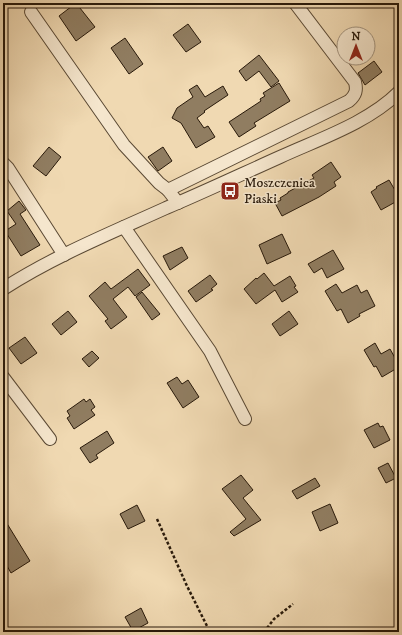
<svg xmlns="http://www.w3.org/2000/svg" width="402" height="635" font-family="'IM FELL DW Pica',serif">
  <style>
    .building { fill: #907d61; stroke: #28190a }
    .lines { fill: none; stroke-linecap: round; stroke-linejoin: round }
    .minor-casing { stroke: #5a4934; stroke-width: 14 }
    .path { stroke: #28190a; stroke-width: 2.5; stroke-dasharray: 3 2; stroke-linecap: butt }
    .minor { stroke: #f5e6cd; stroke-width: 12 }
    .labels { text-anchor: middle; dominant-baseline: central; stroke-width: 3; stroke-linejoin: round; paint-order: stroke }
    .poi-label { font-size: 14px; fill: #28190a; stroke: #f5e6cd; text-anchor: start }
  </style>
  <rect width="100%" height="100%" fill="#f0d9b2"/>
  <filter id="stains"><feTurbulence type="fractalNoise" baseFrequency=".005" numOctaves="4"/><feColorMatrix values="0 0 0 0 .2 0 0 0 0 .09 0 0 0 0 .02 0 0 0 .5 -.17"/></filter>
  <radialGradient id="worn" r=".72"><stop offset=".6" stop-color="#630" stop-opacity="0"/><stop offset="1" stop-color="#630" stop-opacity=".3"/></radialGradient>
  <!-- building -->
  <g class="building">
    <path d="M76,3L95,27L76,41L59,16Z"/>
    <path d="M188,24L201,42L186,52L173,35Z"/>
    <path d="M125,38L143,64L129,74L111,48Z"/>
    <path d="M259,55L279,81L271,87L259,71L246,81L239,71Z"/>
    <path d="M374,61L382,72L365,85L358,73Z"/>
    <path d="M279,83L290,101L254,123L256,126L239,137L229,122L261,101L260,99L265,96L263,93Z"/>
    <path d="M197,85L205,97L223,86L228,95L204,111L205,112L197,118L204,128L208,126L215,137L196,148L181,123L172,118L177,108L193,97L189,90Z"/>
    <path d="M49,147L61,157L46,176L33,166Z"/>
    <path d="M163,147L172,161L158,171L148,157Z"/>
    <path d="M331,162L341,177L334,182L336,186L319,197L282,216L275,203L281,200L280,198L288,193V192L314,178L312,175Z"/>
    <path d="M389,180L399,197V200L381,210L371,192L377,188L376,187Z"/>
    <path d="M19,201L26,210L20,214L40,245L21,256L5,231L16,224L7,211Z"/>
    <path d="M282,234L291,253L267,264L259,245Z"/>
    <path d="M182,247L188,258L170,270L163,256Z"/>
    <path d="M333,250L344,269L327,278L322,268L314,273L308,264Z"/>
    <path d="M138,269L150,285L135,296L128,287L113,299L127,317L111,329L105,321L108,319L89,296L105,282L111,289Z"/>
    <path d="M264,273L274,286L290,276L296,286L294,287L298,292L282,302L275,290L256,304L244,289L256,278L257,279Z"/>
    <path d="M210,275L217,284L211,289L213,290L196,302L188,291Z"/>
    <path d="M336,284L342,293L357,285L361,293L367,290L375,306L359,314L360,316L348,323L341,309L337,311L325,291Z"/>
    <path d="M142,292L160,314L152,320L136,297Z"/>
    <path d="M68,311L77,322L61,335L52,324Z"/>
    <path d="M289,311L298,324L280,336L272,324Z"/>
    <path d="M25,337L37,353L21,364L9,348Z"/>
    <path d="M375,343L381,354L390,349L399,365V367L382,377L376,366L374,367L364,350Z"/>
    <path d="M92,351L99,358L89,367L82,359Z"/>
    <path d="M177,377L182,384L188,380L199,397L183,408L167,383Z"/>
    <path d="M84,399L86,402L90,399L95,407L91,410L95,415L74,429L67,418L70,416L67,411Z"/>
    <path d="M378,423L380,427L383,426L390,440L374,448L364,430Z"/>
    <path d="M107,431L114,443L96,455L98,458L90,463L80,448Z"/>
    <path d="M388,463L396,478L386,483L378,468Z"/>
    <path d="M241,475L253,490L243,498L261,520L234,536L230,532L246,519L222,489Z"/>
    <path d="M315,478L320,486L297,499L292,491Z"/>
    <path d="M330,504L338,523L320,531L312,512Z"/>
    <path d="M137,505L145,521L128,529L120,514Z"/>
    <path d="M3,517L30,561L11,573L3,559Z"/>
    <path d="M141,608L148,623L133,631L125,617Z"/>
  </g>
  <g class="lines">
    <defs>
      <g id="minor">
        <path d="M31,12L124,145L159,183L168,190"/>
        <path d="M3,163L8,168L64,255"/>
        <path d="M178,203L168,190L349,101C356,95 357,90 355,82L295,3"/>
        <path d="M124,227L210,351L245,419"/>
        <path d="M3,289C54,256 111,233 166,208C204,192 242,174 280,157C319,139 368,123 399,92"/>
        <path d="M3,377L50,439"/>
      </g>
    </defs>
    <!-- minor casing -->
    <use href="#minor" class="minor-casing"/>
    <!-- path -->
    <g class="path">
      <path d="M157,519L187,586L210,632"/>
      <path d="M264,632L274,619L293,604"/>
    </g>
    <!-- minor -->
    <use href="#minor" class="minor"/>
  </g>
  <!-- icons -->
  <defs>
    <symbol id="bus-square" viewBox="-11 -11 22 22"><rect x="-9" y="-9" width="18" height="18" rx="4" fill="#8f2418" stroke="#f5e6cd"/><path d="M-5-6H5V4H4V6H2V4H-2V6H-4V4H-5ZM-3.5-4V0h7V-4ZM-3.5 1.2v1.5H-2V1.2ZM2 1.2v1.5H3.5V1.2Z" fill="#fff"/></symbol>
  </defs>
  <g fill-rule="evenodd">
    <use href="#bus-square" x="219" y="180" width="22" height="22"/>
  </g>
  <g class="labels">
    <!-- poi labels -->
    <g class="poi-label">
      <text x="244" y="183">Moszczenica<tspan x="244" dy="16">Piaski</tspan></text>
    </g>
  </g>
  <!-- margin -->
  <rect width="402" height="635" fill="none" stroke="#f0d9b2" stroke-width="16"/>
  <rect x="4" y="4" width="394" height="627" fill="none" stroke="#28190a" stroke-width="2"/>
  <rect x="8" y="8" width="386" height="619" fill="none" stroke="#28190a"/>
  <!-- north arrow -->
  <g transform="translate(356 46)"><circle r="19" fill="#f5e6cd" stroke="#a3947f"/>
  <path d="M0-3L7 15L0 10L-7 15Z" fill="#8f2418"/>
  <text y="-6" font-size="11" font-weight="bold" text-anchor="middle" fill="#28190a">N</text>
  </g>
  <rect width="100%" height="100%" filter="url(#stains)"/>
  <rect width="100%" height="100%" fill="url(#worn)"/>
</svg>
